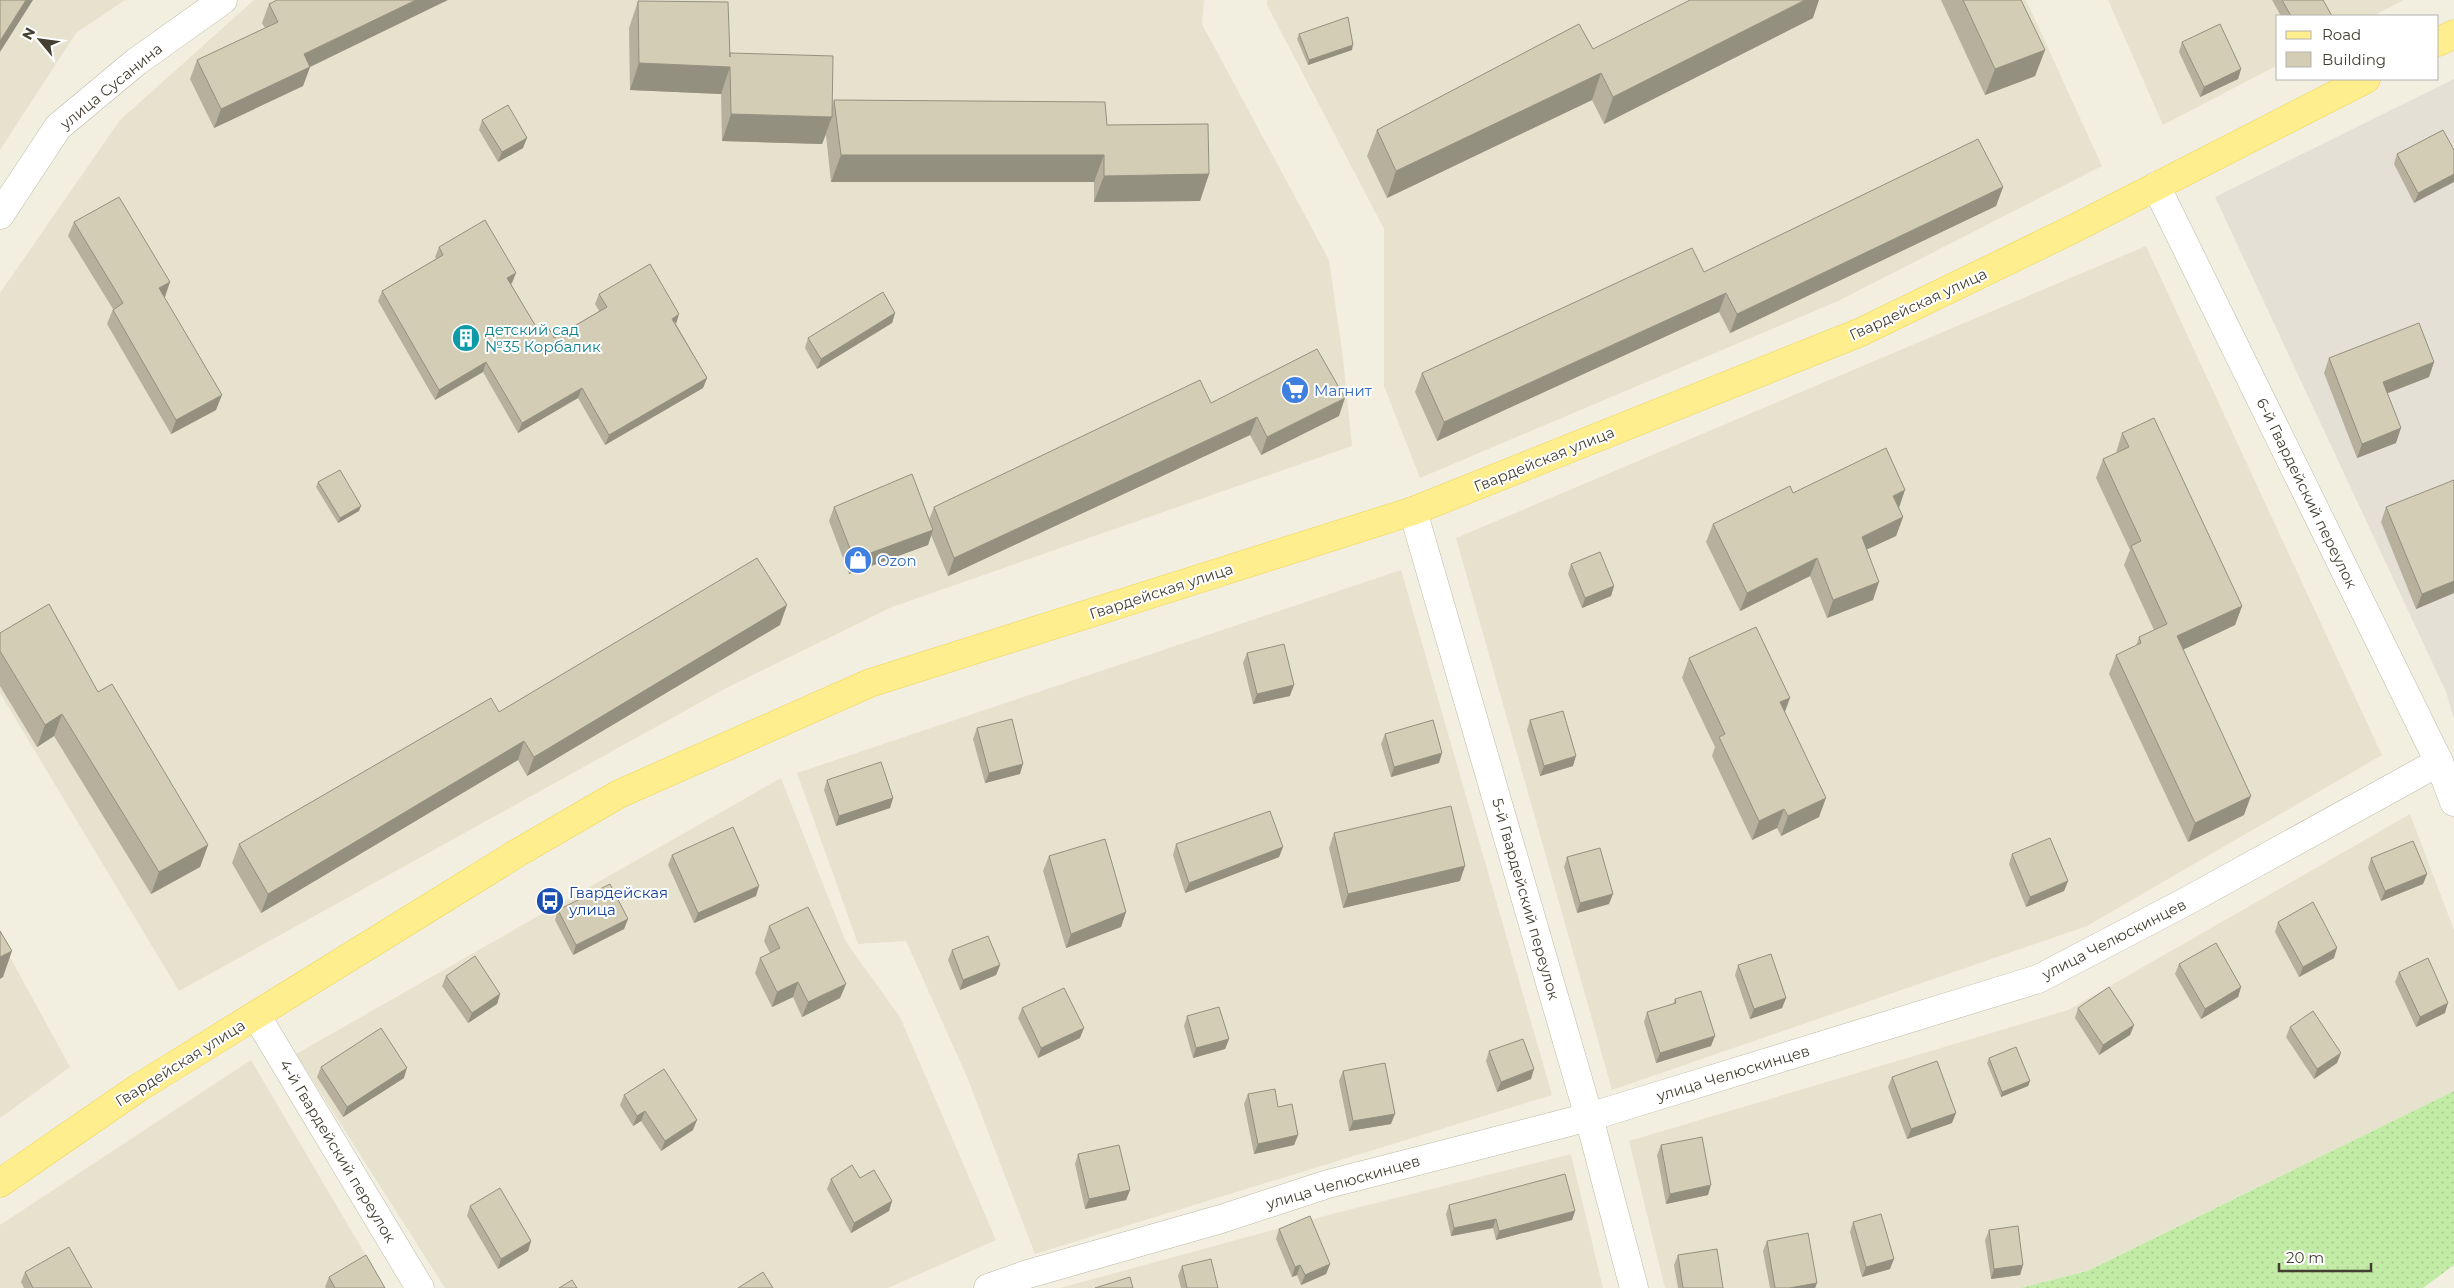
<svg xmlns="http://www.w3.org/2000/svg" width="2454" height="1288" font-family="Montserrat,sans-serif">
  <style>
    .residential { fill: #e7e2ce }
    .industrial { fill: #e4e0d6 }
    .grass { fill: url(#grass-dots) }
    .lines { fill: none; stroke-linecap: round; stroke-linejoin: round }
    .street-casing { stroke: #beb9a3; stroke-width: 29 }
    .primary-casing { stroke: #eed553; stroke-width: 29 }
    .street { stroke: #fff; stroke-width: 28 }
    .primary { stroke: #ffee8d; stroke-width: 28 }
    .wall { fill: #b6b09c }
    .shaded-wall { fill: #94907f }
    .building { fill: #d4cdb5; stroke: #94907f }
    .labels { text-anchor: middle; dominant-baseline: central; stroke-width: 4; stroke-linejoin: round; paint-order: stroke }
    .street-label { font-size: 15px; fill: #443f31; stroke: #fff }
    .culture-label { font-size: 15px; fill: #0d838f; stroke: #fff; text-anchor: start }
    .shop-label { font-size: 15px; fill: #366cbe; stroke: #fff; text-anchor: start }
    .transit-label { font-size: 15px; fill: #164399; stroke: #fff; text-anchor: start }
  </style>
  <defs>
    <pattern id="grass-dots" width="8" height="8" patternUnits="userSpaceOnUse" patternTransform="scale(1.25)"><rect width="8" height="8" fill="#c2eba5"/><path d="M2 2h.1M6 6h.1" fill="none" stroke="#a8cb8e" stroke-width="1.8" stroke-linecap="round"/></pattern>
  </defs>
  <rect width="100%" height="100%" fill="#f2efe1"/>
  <!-- residential -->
  <g class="residential">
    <path d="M0,0H125L76,33L0,150Z"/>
    <path d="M254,0H1204L1202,24L1329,260L1343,358L1352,446L892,607L730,686L179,991L0,693V293L120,120Z"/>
    <path d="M1267,0H2026L2102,166L1838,301L1420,478L1384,386V229L1267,5Z"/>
    <path d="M2108,0H2404L2373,16H2278V65L2163,125Z"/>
    <path d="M2146,246L2382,755L2087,926L1612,1090L1456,538Z"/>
    <path d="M1401,570L1552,1095L1035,1254L967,1077L906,941L858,944L797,773Z"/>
    <path d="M781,778L846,942L900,1017L996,1240L888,1288H445L296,1054Z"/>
    <path d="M2410,814L2454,930V1091L2086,1271L2020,1288H1665L1629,1141L2068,1010Z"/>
    <path d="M0,939L70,1067L0,1118Z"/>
    <path d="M251,1060L385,1288H0V1225Z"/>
    <path d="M1571,1154L1603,1288H1060L1332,1214Z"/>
  </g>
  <!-- industrial -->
  <path class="industrial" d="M2454,79V719L2446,692L2215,197Z"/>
  <!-- grass -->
  <path class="grass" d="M2454,1091V1265L2423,1288H2020L2087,1271Z"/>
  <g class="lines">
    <defs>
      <g id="street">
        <path d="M2156,186L2439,762L2454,802"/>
        <path d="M0,215L58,127L136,62L223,0"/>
        <path d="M1413,511L1589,1117L1634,1288"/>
        <path d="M256,1015L420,1288"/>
        <path d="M988,1288L1028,1274L1221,1219L1328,1184L1589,1117L2038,979L2187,901L2439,762"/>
      </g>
      <g id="primary">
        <path d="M2438,42L2454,34"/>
        <path d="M0,1183L138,1088L519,852L619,794L870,683L1413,511L1861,332L2073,229L2366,79"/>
      </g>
    </defs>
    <!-- street casing -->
    <use href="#street" class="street-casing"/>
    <!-- primary casing -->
    <use href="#primary" class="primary-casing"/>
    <!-- street -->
    <use href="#street" class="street"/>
    <!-- primary -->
    <use href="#primary" class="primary"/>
  </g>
  <!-- wall -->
  <g class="wall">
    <path d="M1941,0H2021L2045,50L2035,76L1985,95Z"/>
    <path d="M2272,0H2323L2332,16H2281Z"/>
    <path d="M638,1L730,53L832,107L834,100L1107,125L1209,174L1200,201L1094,202V182H831L826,135L822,144L722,141L721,94L630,90L629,28Z"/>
    <path d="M269,4L310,67L303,86L214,128L190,79L197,60L265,28L262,23Z"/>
    <path d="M1813,18L1604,124L1592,100L1387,198L1367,156L1377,130L1593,49Z"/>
    <path d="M1299,34L1352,50L1308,65L1297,39Z"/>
    <path d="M2182,42L2241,69L2238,79L2200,97L2179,52Z"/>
    <path d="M482,120L523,148L498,162L479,130Z"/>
    <path d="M2443,130L2414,203L2394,164L2397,154Z"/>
    <path d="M2003,187L1996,206L1730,333L1719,312L1437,441L1415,392L1422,373L1704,272Z"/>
    <path d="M74,222L165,297L164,298L216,410L171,434L107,324L113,309L68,236Z"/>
    <path d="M439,247L512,283L511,284L538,330L554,338L599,311L595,304L599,294L676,324L707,378L703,388L605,445L578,398L518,433L483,372L435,400L378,301L382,291L436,259L435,257Z"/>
    <path d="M895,313L892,323L817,369L805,348L808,338Z"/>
    <path d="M2329,358L2434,362L2429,377L2387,393L2396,443L2357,458L2324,373Z"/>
    <path d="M1211,403L1339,416L1261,455L1250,435L948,576L931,535L928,545L849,574L829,521L834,507L929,520L934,507Z"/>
    <path d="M2122,433L2242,606L2235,625L2183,649L2244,815L2188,842L2109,674L2116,655L2136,646L2139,637L2154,630L2124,565L2130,550L2096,478L2103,459L2116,453Z"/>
    <path d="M318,482L359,511L338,523L316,487Z"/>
    <path d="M1793,493L1899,508L1903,517L1896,536L1867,549L1873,600L1827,618L1810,576L1740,611L1706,542L1713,524Z"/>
    <path d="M2386,507L2454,593L2416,609L2381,522Z"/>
    <path d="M1571,564L1614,586L1611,596L1582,608L1568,574Z"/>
    <path d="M780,625L527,776L518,760L261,913L232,863L239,844L499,712Z"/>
    <path d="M0,633L208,845L200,867L151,894L54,736L37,747L0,686Z"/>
    <path d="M1247,653L1290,696L1253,704L1243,663Z"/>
    <path d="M1689,658L1785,712L1819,817L1781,836L1777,828L1752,840L1712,756L1715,747L1682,678Z"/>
    <path d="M1530,720L1573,766L1540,776L1527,730Z"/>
    <path d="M977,728L1020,774L985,783L973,739Z"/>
    <path d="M1385,734L1439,763L1391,777L1381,744Z"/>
    <path d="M827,780L893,798L890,808L836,826L824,790Z"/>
    <path d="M1334,833L1460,881L1343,908L1329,848Z"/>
    <path d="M1176,844L1283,847L1279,857L1185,893L1173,855Z"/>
    <path d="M2012,854L2068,881L2064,891L2026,907L2009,864Z"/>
    <path d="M672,855L756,896L694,923L668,865Z"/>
    <path d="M1049,856L1126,912L1121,927L1066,948L1043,871Z"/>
    <path d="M1567,857L1609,904L1577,913L1564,867Z"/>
    <path d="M2371,858L2427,874L2423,884L2381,901L2368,868Z"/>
    <path d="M558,910L628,919L624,929L573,955L555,920Z"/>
    <path d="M2278,922L2334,958L2299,977L2275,932Z"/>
    <path d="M769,926L846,984L840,998L802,1017L793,997L772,1007L755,973L760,958L770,953L764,941Z"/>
    <path d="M952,950L1000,965L996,975L960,990L948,960Z"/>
    <path d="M2179,964L2241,987L2238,997L2201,1019L2175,974Z"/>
    <path d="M1738,965L1786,998L1782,1008L1750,1019L1735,975Z"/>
    <path d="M2399,972L2445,1013L2416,1027L2395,982Z"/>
    <path d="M446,976L500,994L497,1004L468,1023L442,986Z"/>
    <path d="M1675,999L1711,1046L1656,1063L1644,1022L1647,1012L1673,1004Z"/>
    <path d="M1022,1008L1080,1038L1038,1058L1018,1018Z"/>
    <path d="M2078,1008L2134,1025L2130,1035L2099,1055L2075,1018Z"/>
    <path d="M1187,1016L1229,1039L1225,1049L1193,1058L1184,1026Z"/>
    <path d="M2290,1027L2337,1063L2314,1079L2286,1037Z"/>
    <path d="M1489,1051L1531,1079L1497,1092L1486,1061Z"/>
    <path d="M1989,1058L2030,1081L2028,1086L2001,1097L1987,1063Z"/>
    <path d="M321,1067L404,1078L343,1117L317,1077Z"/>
    <path d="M1343,1071L1391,1124L1349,1131L1339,1081Z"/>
    <path d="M1892,1077L1952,1123L1907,1139L1888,1087Z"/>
    <path d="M1248,1094L1278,1107L1298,1135L1294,1145L1254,1154L1244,1104Z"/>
    <path d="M624,1095L693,1130L661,1151L641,1121L633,1126L620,1105Z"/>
    <path d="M1661,1145L1708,1195L1666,1204L1657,1155Z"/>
    <path d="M1078,1154L1130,1190L1126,1200L1085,1209L1075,1164Z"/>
    <path d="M860,1178L892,1201L889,1211L851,1233L827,1189L831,1179Z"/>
    <path d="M1449,1205L1575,1211L1572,1220L1496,1240L1493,1228L1451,1236L1446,1214Z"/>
    <path d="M470,1206L531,1241L528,1251L498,1269L467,1216Z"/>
    <path d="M1853,1222L1890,1269L1862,1277L1850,1232Z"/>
    <path d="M1279,1229L1330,1264L1326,1274L1301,1285L1297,1275L1292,1277L1276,1239Z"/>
    <path d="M1989,1230L2023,1265L2020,1275L1991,1279L1985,1240Z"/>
    <path d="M1767,1241L1817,1283L1815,1288H1770L1763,1251Z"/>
    <path d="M1678,1255L1723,1288H1678L1674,1265Z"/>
    <path d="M1182,1266L1218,1288H1181L1178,1276Z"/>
    <path d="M25,1272L92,1288H24L21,1282Z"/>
    <path d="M329,1277L385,1288H326L325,1287Z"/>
  </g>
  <!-- shaded-wall -->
  <g class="shaded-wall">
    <path d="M26,0H33L0,52V41Z"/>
    <path d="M416,0H448L310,67L303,86L214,128L221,109L304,54Z"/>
    <path d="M1805,0H1819L1813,18L1604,124L1613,97Z"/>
    <path d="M1353,45L1352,50L1308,65L1309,60Z"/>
    <path d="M2045,50L2035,76L1985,95L1995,69Z"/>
    <path d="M639,63L730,67L721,94L630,90Z"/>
    <path d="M2241,69L2238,79L2200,97L2204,87Z"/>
    <path d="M1601,73L1592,100L1387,198L1396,171Z"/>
    <path d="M731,114L832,117L822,144L722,141Z"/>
    <path d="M527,138L523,148L498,162L502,152Z"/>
    <path d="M841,155H1104L1094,182H831Z"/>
    <path d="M1209,174L1200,201L1094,202L1104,176Z"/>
    <path d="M2454,174V182L2414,203L2418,193Z"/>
    <path d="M2003,187L1996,206L1730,333L1737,314Z"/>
    <path d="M516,273L512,283L503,288L507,278Z"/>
    <path d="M170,282L165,297L153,303L159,288Z"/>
    <path d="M1726,293L1719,312L1437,441L1444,422Z"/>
    <path d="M895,313L892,323L817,369L821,359Z"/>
    <path d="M679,314L676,324L672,319Z"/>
    <path d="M486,362L483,372L435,400L439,390Z"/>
    <path d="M2434,362L2429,377L2378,397L2383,382Z"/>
    <path d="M707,378L703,388L605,445L609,435Z"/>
    <path d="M582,388L578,398L518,433L522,423Z"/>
    <path d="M222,395L216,410L171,434L176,420Z"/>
    <path d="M1345,398L1339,416L1261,455L1267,437Z"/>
    <path d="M1257,417L1250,435L948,576L954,558Z"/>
    <path d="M2401,428L2396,443L2357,458L2362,444Z"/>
    <path d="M1905,490L1899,508L1893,496Z"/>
    <path d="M361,506L359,511L338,523L340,518Z"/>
    <path d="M1903,517L1896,536L1855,555L1862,537Z"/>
    <path d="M933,530L928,545L849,574L854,559Z"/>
    <path d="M1817,558L1810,576L1740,611L1747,593Z"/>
    <path d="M2454,581V593L2416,609L2422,594Z"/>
    <path d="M1879,582L1873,600L1827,618L1833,600Z"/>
    <path d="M1614,586L1611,596L1582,608L1585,598Z"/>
    <path d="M787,605L780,625L527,776L534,757Z"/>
    <path d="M2242,606L2235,625L2170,656L2177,636Z"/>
    <path d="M1294,685L1290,696L1253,704L1257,694Z"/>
    <path d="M1790,698L1783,717L1780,702Z"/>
    <path d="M62,714L54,736L37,747L45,725Z"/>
    <path d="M524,741L518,760L261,913L268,894Z"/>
    <path d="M1442,753L1439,763L1391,777L1394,767Z"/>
    <path d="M1576,756L1573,766L1540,776L1544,766Z"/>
    <path d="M1023,764L1020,774L985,783L989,773Z"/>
    <path d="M2251,796L2244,815L2188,842L2195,823Z"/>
    <path d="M893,798L890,808L836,826L839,816Z"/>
    <path d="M1826,798L1819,817L1781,836L1788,816Z"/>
    <path d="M1784,809L1777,828L1752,840L1759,821Z"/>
    <path d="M208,845L200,867L151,894L159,872Z"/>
    <path d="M1283,847L1279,857L1185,893L1189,883Z"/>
    <path d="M1465,866L1460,881L1343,908L1348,894Z"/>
    <path d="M2427,874L2423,884L2381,901L2385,891Z"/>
    <path d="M2068,881L2064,891L2026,907L2030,897Z"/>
    <path d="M759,886L756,896L694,923L698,913Z"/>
    <path d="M1613,894L1609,904L1577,913L1580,903Z"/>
    <path d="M1126,912L1121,927L1066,948L1071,934Z"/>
    <path d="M628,919L624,929L573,955L576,945Z"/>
    <path d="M2337,948L2334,958L2299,977L2303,967Z"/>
    <path d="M12,951L3,977L0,979V957Z"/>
    <path d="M1000,965L996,975L960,990L963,980Z"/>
    <path d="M798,982L793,997L772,1007L777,992Z"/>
    <path d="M846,984L840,998L802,1017L808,1002Z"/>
    <path d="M2241,987L2238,997L2201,1019L2205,1009Z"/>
    <path d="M500,994L497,1004L468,1023L472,1013Z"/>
    <path d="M1786,998L1782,1008L1750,1019L1754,1009Z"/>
    <path d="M2448,1003L2445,1013L2416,1027L2420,1017Z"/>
    <path d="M2134,1025L2130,1035L2099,1055L2103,1045Z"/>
    <path d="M1084,1028L1080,1038L1038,1058L1041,1048Z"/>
    <path d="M1715,1036L1711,1046L1656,1063L1660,1053Z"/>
    <path d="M1229,1039L1225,1049L1193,1058L1196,1048Z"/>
    <path d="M2341,1053L2337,1063L2314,1079L2317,1069Z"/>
    <path d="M407,1068L404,1078L343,1117L347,1107Z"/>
    <path d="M1534,1069L1531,1079L1497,1092L1501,1082Z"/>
    <path d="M2030,1081L2028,1086L2001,1097L2002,1092Z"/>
    <path d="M645,1111L641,1121L633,1126L637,1116Z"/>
    <path d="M1956,1113L1952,1123L1907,1139L1911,1129Z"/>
    <path d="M1395,1114L1391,1124L1349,1131L1353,1121Z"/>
    <path d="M697,1120L693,1130L661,1151L665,1141Z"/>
    <path d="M1298,1135L1294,1145L1254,1154L1258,1144Z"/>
    <path d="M1711,1185L1708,1195L1666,1204L1670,1194Z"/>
    <path d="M1130,1190L1126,1200L1085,1209L1089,1199Z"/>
    <path d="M892,1201L889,1211L851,1233L854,1223Z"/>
    <path d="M1575,1211L1572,1220L1496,1240L1499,1231Z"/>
    <path d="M1496,1219L1493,1228L1451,1236L1454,1228Z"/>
    <path d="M531,1241L528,1251L498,1269L501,1259Z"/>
    <path d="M1894,1259L1890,1269L1862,1277L1866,1267Z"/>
    <path d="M1330,1264L1326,1274L1301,1285L1305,1275Z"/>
    <path d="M1300,1265L1297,1275L1292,1277L1295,1267Z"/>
    <path d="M2023,1265L2020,1275L1991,1279L1994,1269Z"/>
    <path d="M1817,1283L1815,1288H1789Z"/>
  </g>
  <!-- building -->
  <g class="building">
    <path d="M0,0H26L0,41Z"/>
    <path d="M277,0H416L304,54L310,67L221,109L197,60L278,22L269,4Z"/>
    <path d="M1690,0H1805L1613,97L1601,73L1396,171L1377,130L1579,24L1593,49Z"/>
    <path d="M1963,0H2021L2045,50L1995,69Z"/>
    <path d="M2282,0H2323L2332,16H2291Z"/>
    <path d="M638,1L728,2L730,57V53L833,56L832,117L731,114L730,67L639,63Z"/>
    <path d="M1348,17L1353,45L1309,60L1299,34Z"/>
    <path d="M2220,24L2241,69L2204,87L2182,42Z"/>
    <path d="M834,100L1105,102L1107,125L1208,124L1209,174L1104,176V155H841Z"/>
    <path d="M508,105L527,138L502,152L482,120Z"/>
    <path d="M2443,130L2454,150V174L2418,193L2397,154Z"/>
    <path d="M1978,139L2003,187L1737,314L1726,293L1444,422L1422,373L1692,248L1704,272Z"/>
    <path d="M119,197L170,282L159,288L222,395L176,420L113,310L123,303L74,222Z"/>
    <path d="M485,220L516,273L507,278L538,330L547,325L554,338L607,307L599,294L650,264L679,314L672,319L707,378L609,435L582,388L522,423L486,362L439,390L382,291L443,255L439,247Z"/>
    <path d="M883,292L895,313L821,359L808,338Z"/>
    <path d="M2419,323L2434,362L2383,382L2401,428L2362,444L2329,358Z"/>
    <path d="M1317,349L1345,398L1267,437L1257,417L954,558L934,507L1200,380L1211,403Z"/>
    <path d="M2154,418L2242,606L2177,636L2251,796L2195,823L2116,655L2141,643L2139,637L2167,624L2131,546L2141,541L2103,459L2129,447L2122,433Z"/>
    <path d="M1886,448L1905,490L1893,496L1903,517L1862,537L1879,582L1833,600L1817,558L1747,593L1713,524L1790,486L1793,493Z"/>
    <path d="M340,470L361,506L340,518L318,482Z"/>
    <path d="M912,474L933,530L854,559L834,507Z"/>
    <path d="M2454,480V581L2422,594L2386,507Z"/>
    <path d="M1600,552L1614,586L1585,598L1571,564Z"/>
    <path d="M757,558L787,605L534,757L524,741L268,894L239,844L491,698L499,712Z"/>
    <path d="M49,604L98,692L112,684L208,845L159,872L62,714L45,725L0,651V633Z"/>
    <path d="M1756,627L1790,698L1780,702L1826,798L1788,816L1784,809L1759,821L1719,737L1725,734L1689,658Z"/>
    <path d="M1284,644L1294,685L1257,694L1247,653Z"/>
    <path d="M1563,711L1576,756L1544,766L1530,720Z"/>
    <path d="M1012,719L1023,764L989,773L977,728Z"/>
    <path d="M1433,720L1442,753L1394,767L1385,734Z"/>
    <path d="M881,762L893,798L839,816L827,780Z"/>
    <path d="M1451,806L1465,866L1348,894L1334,833Z"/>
    <path d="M1270,811L1283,847L1189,883L1176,844Z"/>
    <path d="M733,827L759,886L698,913L672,855Z"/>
    <path d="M2050,838L2068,881L2030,897L2012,854Z"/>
    <path d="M1105,839L1126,912L1071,934L1049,856Z"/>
    <path d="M2413,841L2427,874L2385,891L2371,858Z"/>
    <path d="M1600,848L1613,894L1580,903L1567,857Z"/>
    <path d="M610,884L628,919L576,945L558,910Z"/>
    <path d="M2313,902L2337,948L2303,967L2278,922Z"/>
    <path d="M808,907L846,984L808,1002L798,982L777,992L760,958L780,948L769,926Z"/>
    <path d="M0,931L12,951L0,957Z"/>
    <path d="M988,936L1000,965L963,980L952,950Z"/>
    <path d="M2216,943L2241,987L2205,1009L2179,964Z"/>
    <path d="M1771,954L1786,998L1754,1009L1738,965Z"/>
    <path d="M475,956L500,994L472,1013L446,976Z"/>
    <path d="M2428,958L2448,1003L2420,1017L2399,972Z"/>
    <path d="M2109,987L2134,1025L2103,1045L2078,1008Z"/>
    <path d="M1064,988L1084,1028L1041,1048L1022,1008Z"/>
    <path d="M1701,991L1715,1036L1660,1053L1647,1012L1676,1003L1675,999Z"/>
    <path d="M1219,1007L1229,1039L1196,1048L1187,1016Z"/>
    <path d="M2313,1011L2341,1053L2317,1069L2290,1027Z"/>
    <path d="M381,1028L407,1068L347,1107L321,1067Z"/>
    <path d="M1523,1039L1534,1069L1501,1082L1489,1051Z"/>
    <path d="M2016,1047L2030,1081L2002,1092L1989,1058Z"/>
    <path d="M1937,1061L1956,1113L1911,1129L1892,1077Z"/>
    <path d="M1385,1063L1395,1114L1353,1121L1343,1071Z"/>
    <path d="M664,1069L697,1120L665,1141L645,1111L637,1116L624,1095Z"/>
    <path d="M1275,1089L1278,1107L1292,1104L1298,1135L1258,1144L1248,1094Z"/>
    <path d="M1702,1137L1711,1185L1670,1194L1661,1145Z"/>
    <path d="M1119,1145L1130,1190L1089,1199L1078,1154Z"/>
    <path d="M852,1165L860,1178L874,1170L892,1201L854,1223L831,1179Z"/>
    <path d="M1565,1174L1575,1211L1499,1231L1496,1219L1454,1228L1449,1205Z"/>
    <path d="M500,1188L531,1241L501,1259L470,1206Z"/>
    <path d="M1881,1214L1894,1259L1866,1267L1853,1222Z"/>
    <path d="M1310,1216L1330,1264L1305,1275L1300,1265L1295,1267L1279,1229Z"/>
    <path d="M2018,1226L2023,1265L1994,1269L1989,1230Z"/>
    <path d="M1808,1233L1817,1283L1789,1288H1775L1767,1241Z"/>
    <path d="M69,1247L92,1288H33L25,1272Z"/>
    <path d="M1717,1249L1723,1288H1683L1678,1255Z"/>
    <path d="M366,1255L385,1288H335L329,1277Z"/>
    <path d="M1211,1259L1218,1288H1187L1182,1266Z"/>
    <path d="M763,1272L773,1288H738Z"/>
    <path d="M1130,1277L1133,1288H1095Z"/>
    <path d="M572,1280L577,1288H559Z"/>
  </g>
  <!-- icons -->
  <defs>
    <symbol id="building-disc" viewBox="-11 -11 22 22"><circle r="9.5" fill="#0f9aa8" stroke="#fff"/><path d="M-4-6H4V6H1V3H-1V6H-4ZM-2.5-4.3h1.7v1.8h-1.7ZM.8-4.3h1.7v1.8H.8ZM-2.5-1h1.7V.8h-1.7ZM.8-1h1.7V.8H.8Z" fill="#fff"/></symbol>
    <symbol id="supermarket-disc" viewBox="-11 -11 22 22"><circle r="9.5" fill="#3f7fe0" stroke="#fff"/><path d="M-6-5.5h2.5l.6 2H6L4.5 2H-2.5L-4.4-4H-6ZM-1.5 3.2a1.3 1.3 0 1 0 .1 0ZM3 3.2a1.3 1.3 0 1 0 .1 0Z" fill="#fff"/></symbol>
    <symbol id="shop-disc" viewBox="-11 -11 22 22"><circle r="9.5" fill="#3f7fe0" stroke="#fff"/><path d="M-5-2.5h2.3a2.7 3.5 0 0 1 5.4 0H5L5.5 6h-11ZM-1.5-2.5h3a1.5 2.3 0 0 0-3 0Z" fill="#fff"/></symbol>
    <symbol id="bus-disc" viewBox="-11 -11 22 22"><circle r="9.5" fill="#1a4fb4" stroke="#fff"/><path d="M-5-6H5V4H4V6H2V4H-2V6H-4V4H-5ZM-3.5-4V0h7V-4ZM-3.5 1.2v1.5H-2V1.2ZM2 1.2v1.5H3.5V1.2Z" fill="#fff"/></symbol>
  </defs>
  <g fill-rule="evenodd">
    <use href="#building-disc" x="450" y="322" width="32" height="32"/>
    <use href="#supermarket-disc" x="1279" y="374" width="32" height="32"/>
    <use href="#shop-disc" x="842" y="544" width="32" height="32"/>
    <use href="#bus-disc" x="534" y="885" width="32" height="32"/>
  </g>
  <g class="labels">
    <!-- street labels -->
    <g class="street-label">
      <text transform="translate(111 86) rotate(-39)">улица Сусанина</text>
      <text transform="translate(1918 304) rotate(-25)">Гвардейская улица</text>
      <text transform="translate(1544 459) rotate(-22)">Гвардейская улица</text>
      <text transform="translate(2307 493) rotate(64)">6-й Гвардейский переулок</text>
      <text transform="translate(1161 591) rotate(-18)">Гвардейская улица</text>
      <text transform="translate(1526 899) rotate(74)">5-й Гвардейский переулок</text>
      <text transform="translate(2114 939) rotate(-27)">улица Челюскинцев</text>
      <text transform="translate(180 1063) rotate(-32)">Гвардейская улица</text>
      <text transform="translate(1733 1073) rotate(-17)">улица Челюскинцев</text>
      <text transform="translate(338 1151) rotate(59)">4-й Гвардейский переулок</text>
      <text transform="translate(1343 1182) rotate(-16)">улица Челюскинцев</text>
    </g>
    <!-- culture labels -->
    <g class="culture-label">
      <text x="485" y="329">детский сад<tspan x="485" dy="17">№35 Корбалик</tspan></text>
    </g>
    <!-- shop labels -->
    <g class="shop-label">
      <text x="1314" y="390">Магнит</text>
      <text x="877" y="560">Ozon</text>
    </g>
    <!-- transit labels -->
    <g class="transit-label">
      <text x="569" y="892">Гвардейская<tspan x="569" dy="17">улица</tspan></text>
    </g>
  </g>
  <!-- legend -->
  <rect x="2276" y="15" width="162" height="65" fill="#ffffff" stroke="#b4b2ad"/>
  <rect x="2286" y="31" width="25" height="8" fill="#ffee8d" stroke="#b4b2ad"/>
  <text x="2322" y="40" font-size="15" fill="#443f31">Road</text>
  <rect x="2286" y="52" width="25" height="15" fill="#d4cdb5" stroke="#b4b2ad"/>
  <text x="2322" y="65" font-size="15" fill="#443f31">Building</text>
  <!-- north arrow -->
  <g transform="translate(40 40) rotate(299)" stroke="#ffffff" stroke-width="4" paint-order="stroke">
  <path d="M0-4L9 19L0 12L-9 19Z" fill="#443f31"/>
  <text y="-8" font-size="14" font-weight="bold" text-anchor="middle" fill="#443f31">N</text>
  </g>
  <!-- scale -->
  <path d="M2279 1263v8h92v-8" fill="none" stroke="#443f31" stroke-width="2.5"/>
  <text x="2286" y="1263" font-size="15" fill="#443f31" stroke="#ffffff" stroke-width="4" paint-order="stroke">20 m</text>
</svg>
